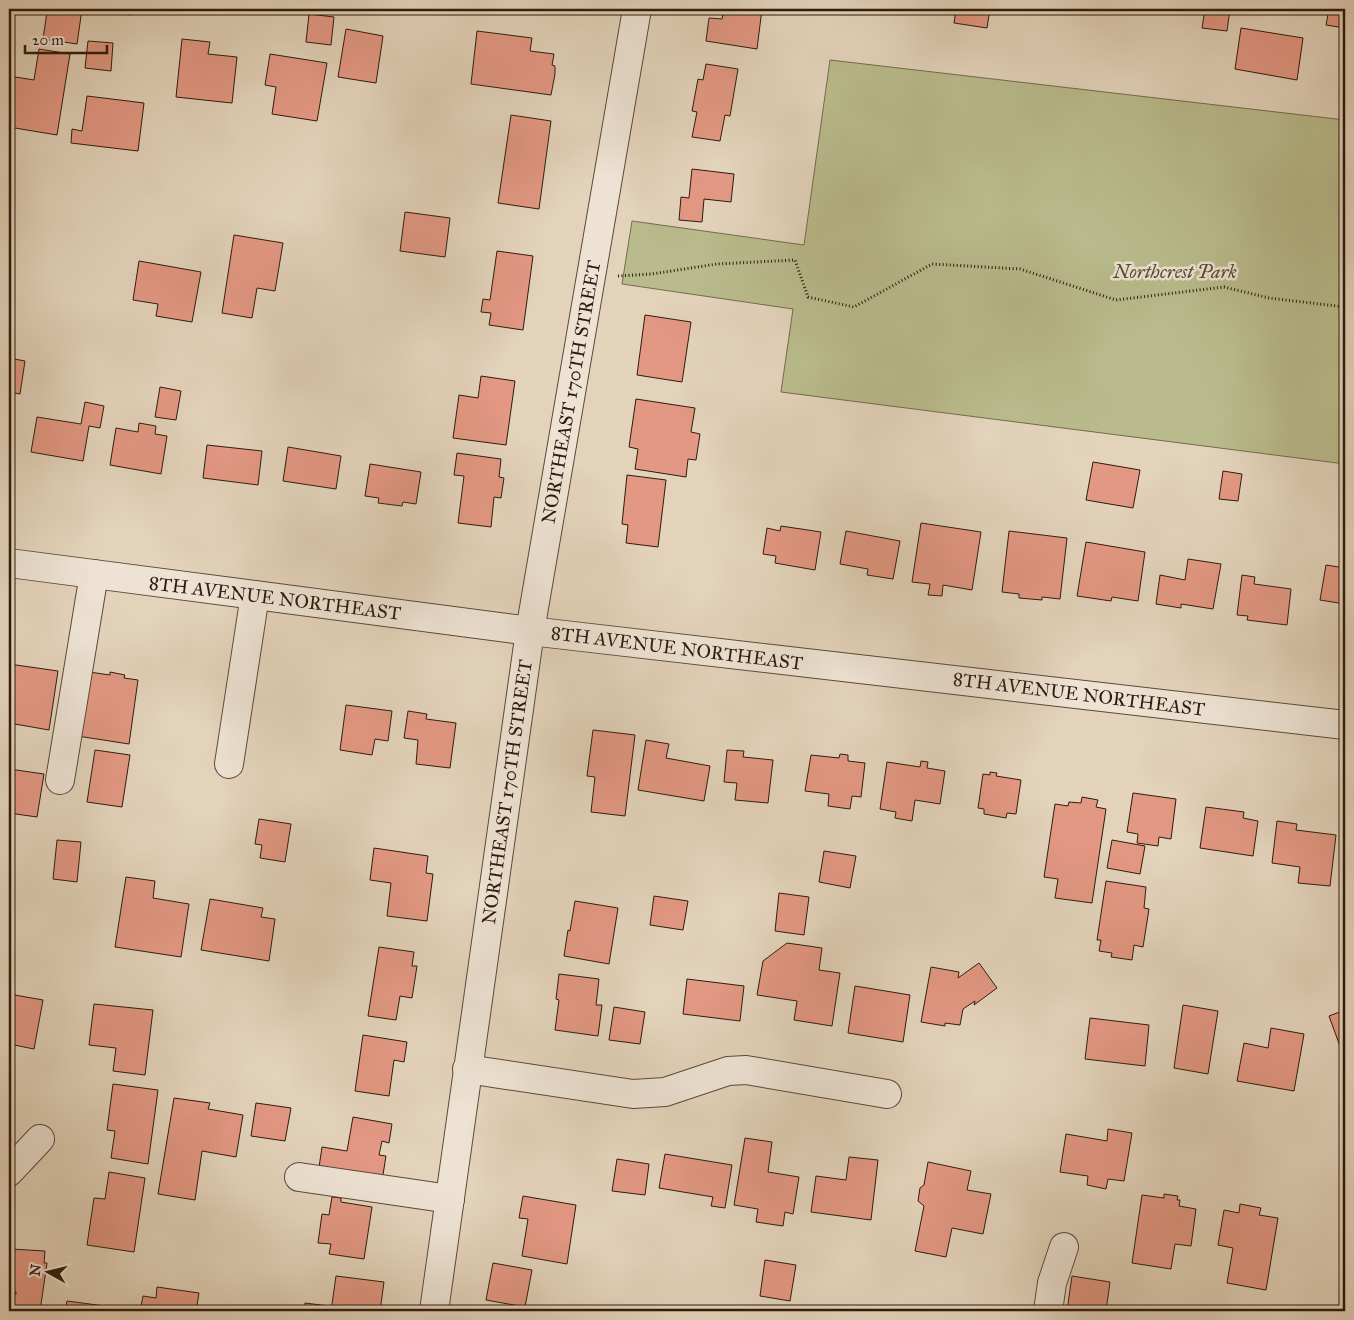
<svg xmlns="http://www.w3.org/2000/svg" width="1354" height="1320" font-family="'IM FELL Great Primer',serif">
  <style>
    .green { fill: #b9bb8c; stroke: #746b4c }
    .building { fill: #e39883; stroke: #2e1b0d }
    .lines { fill: none; stroke-linecap: round; stroke-linejoin: round }
    .minor-casing { stroke: #5b4938; stroke-width: 30 }
    .path { stroke: #2e1b0d; stroke-width: 3; stroke-dasharray: 1 2.5; stroke-linecap: butt }
    .minor { stroke: #ede2d3; stroke-width: 28 }
    .labels { text-anchor: middle; dominant-baseline: central; stroke-width: 5; stroke-linejoin: round; paint-order: stroke }
    .park-label { font-size: 19px; font-style: italic; fill: #584b33; stroke: #ede2d3 }
    .street-label { font-size: 19px; fill: #2e1b0d; stroke: #ede2d3 }
  </style>
  <rect width="100%" height="100%" fill="#e3d3bb"/>
  <filter id="stains"><feTurbulence type="fractalNoise" baseFrequency=".004" numOctaves="4"/><feColorMatrix values="0 0 0 0 .2 0 0 0 0 .09 0 0 0 0 .02 0 0 0 .5 -.17"/></filter>
  <radialGradient id="worn" r=".72"><stop offset=".6" stop-color="#630" stop-opacity="0"/><stop offset="1" stop-color="#630" stop-opacity=".3"/></radialGradient>
  <!-- green -->
  <path class="green" d="M830,60L1345,120V464L781,392L793,309L622,284L632,221L804,245Z"/>
  <!-- building -->
  <g class="building">
    <path d="M34,9H82L77,44L43,39L47,12L34,10Z"/>
    <path d="M92,9H132L131,15Z"/>
    <path d="M724,9H762L757,49L706,41L709,18L722,19Z"/>
    <path d="M956,9H990L987,28L954,23Z"/>
    <path d="M1205,9H1230L1227,31L1202,28Z"/>
    <path d="M1329,9H1345V28L1326,25Z"/>
    <path d="M309,14L334,17L331,45L306,42Z"/>
    <path d="M1241,28L1303,38L1297,80L1235,69Z"/>
    <path d="M346,29L383,36L376,83L338,77Z"/>
    <path d="M477,31L532,38L530,51L554,54L552,65L555,66V74L551,95L471,84Z"/>
    <path d="M182,39L210,42L208,54L237,57L232,103L176,97Z"/>
    <path d="M88,41L113,43L111,71L85,68Z"/>
    <path d="M39,49L70,54L57,135L9,127V76L34,80Z"/>
    <path d="M270,54L327,63L317,121L272,114L276,87L265,85Z"/>
    <path d="M706,64L738,69L730,116L725,115L720,141L692,137L697,112L692,111L698,79L703,80Z"/>
    <path d="M87,96L144,103L138,151L71,143L72,129L82,131Z"/>
    <path d="M511,115L551,121L539,209L498,203Z"/>
    <path d="M692,169L734,174L731,202L704,199L702,222L679,220L681,197L689,198Z"/>
    <path d="M405,212L450,218L445,257L400,251Z"/>
    <path d="M234,235L283,243L275,291L257,288L252,318L222,313Z"/>
    <path d="M497,251L533,256L523,330L489,325L491,313L481,312L483,299L490,300Z"/>
    <path d="M139,261L201,272L192,322L156,316L158,304L133,300Z"/>
    <path d="M645,315L691,322L682,382L637,375Z"/>
    <path d="M9,358L25,361L20,394L9,392Z"/>
    <path d="M481,376L515,381L506,445L453,438L459,395L478,398Z"/>
    <path d="M160,387L181,391L176,420L155,417Z"/>
    <path d="M636,399L695,408L691,432L700,434L696,460L688,459L686,477L635,469L638,449L629,447Z"/>
    <path d="M85,402L104,406L100,428L89,426L83,461L31,452L37,417L81,424Z"/>
    <path d="M139,423L156,426L155,434L167,436L161,474L110,465L116,428L138,432Z"/>
    <path d="M207,445L262,451L258,485L203,478Z"/>
    <path d="M288,447L341,456L336,489L283,481Z"/>
    <path d="M457,453L501,459L499,477L504,478L501,498L494,497L491,527L458,523L464,476L454,475Z"/>
    <path d="M1093,462L1140,470L1133,508L1086,500Z"/>
    <path d="M370,464L421,472L416,504L403,502L402,506L378,503L379,498L365,496Z"/>
    <path d="M1223,471L1242,474L1238,501L1219,499Z"/>
    <path d="M627,475L666,480L658,547L626,543L628,525L622,524Z"/>
    <path d="M921,523L981,532L972,590L943,585L942,596L928,595L930,584L912,582Z"/>
    <path d="M781,526L821,532L815,570L775,563L776,556L763,554L767,528L780,531Z"/>
    <path d="M846,531L900,541L893,579L867,575L868,569L840,564Z"/>
    <path d="M1009,531L1067,538L1060,599L1042,597V600L1019,598V594L1002,592Z"/>
    <path d="M1086,542L1145,552L1138,601L1112,597L1111,601L1077,596Z"/>
    <path d="M1188,559L1221,564L1213,609L1181,604V608L1156,604L1160,575L1185,580Z"/>
    <path d="M1326,565L1345,568V604L1320,600Z"/>
    <path d="M1242,575L1255,577L1254,584L1291,589L1287,625L1247,620L1248,616L1237,615Z"/>
    <path d="M9,664L58,671L49,730L9,723Z"/>
    <path d="M82,671L110,675V672L125,675L124,678L138,680L129,744L71,735Z"/>
    <path d="M346,705L392,711L388,741L375,739L372,755L340,750Z"/>
    <path d="M408,711L427,714L426,719L456,723L450,768L416,764L418,740L404,738Z"/>
    <path d="M593,730L635,735L625,816L591,812L595,777L587,776Z"/>
    <path d="M646,740L669,744L666,758L710,766L704,801L638,790Z"/>
    <path d="M95,750L130,755L122,807L87,802Z"/>
    <path d="M727,750L744,751L743,757L773,760L768,803L735,800L737,783L724,782Z"/>
    <path d="M840,754L848,755V761L865,763L861,797L852,796L850,809L828,806L829,794L805,791L811,755L839,758Z"/>
    <path d="M921,761L928,762L927,768L945,771L940,804L915,800L912,821L895,818L896,812L880,809L887,762L920,767Z"/>
    <path d="M9,769L44,774L37,817L9,813Z"/>
    <path d="M990,772L997,773L996,776L1021,780L1016,814L1007,813L1006,818L984,814V809L978,808L983,774L990,775Z"/>
    <path d="M1133,793L1176,799L1171,839L1159,837L1158,846L1137,843L1138,834L1127,832Z"/>
    <path d="M1082,797L1098,800L1096,807L1106,809L1092,903L1055,898L1058,879L1044,877L1055,804L1068,806L1069,802L1081,803Z"/>
    <path d="M1206,807L1244,812L1243,818L1258,821L1253,856L1200,848Z"/>
    <path d="M259,819L291,824L285,862L260,858L262,845L255,844Z"/>
    <path d="M1277,821L1297,824L1296,830L1336,835L1330,886L1298,883L1300,867L1272,863Z"/>
    <path d="M57,840L81,842L77,882L53,879Z"/>
    <path d="M1112,840L1145,846L1140,874L1107,868Z"/>
    <path d="M374,848L428,856L426,873L433,874L427,921L387,916L391,883L370,880Z"/>
    <path d="M824,851L856,856L850,888L819,882Z"/>
    <path d="M126,877L155,881L153,898L189,904L181,957L115,947Z"/>
    <path d="M1106,881L1146,887L1144,908L1149,909L1143,947L1134,945L1132,960L1111,957L1112,953L1099,951L1101,940H1097Z"/>
    <path d="M779,893L809,897L804,935L775,931Z"/>
    <path d="M654,896L688,901L683,930L650,925Z"/>
    <path d="M210,899L263,908L261,917L275,919L269,961L201,950Z"/>
    <path d="M575,901L618,908L609,964L564,956L568,930L570,931Z"/>
    <path d="M787,943L822,948L819,970L840,973L832,1026L794,1020L797,1001L757,995L763,961Z"/>
    <path d="M379,947L414,952L412,966H417L412,998L400,996L396,1020L368,1016Z"/>
    <path d="M979,963L997,988L974,1005L975,1001L963,1009L960,1025L945,1023V1026L921,1022L931,967L959,972L958,978Z"/>
    <path d="M559,974L599,979L596,1005H602L598,1036L555,1030L559,1000L556,999Z"/>
    <path d="M687,979L744,986L740,1021L683,1014Z"/>
    <path d="M855,986L910,995L903,1042L848,1033Z"/>
    <path d="M9,994L43,1000L34,1049L9,1044Z"/>
    <path d="M94,1004L153,1010L145,1075L113,1071L116,1048L89,1045Z"/>
    <path d="M1183,1005L1218,1011L1208,1074L1174,1068Z"/>
    <path d="M614,1007L645,1012L640,1044L609,1040Z"/>
    <path d="M1345,1010V1060L1329,1016Z"/>
    <path d="M1090,1018L1149,1025L1145,1066L1085,1059Z"/>
    <path d="M1271,1028L1304,1034L1294,1091L1237,1081L1244,1043L1268,1048Z"/>
    <path d="M363,1035L407,1042L404,1062L394,1060L389,1096L355,1091Z"/>
    <path d="M113,1084L158,1090L148,1164L111,1158L115,1131L107,1130Z"/>
    <path d="M174,1098L210,1103L208,1109L243,1115L236,1157L202,1151L195,1200L158,1194Z"/>
    <path d="M256,1103L291,1108L285,1141L251,1136Z"/>
    <path d="M353,1117L392,1124L389,1143L382,1141L379,1155L386,1156L382,1181L318,1174L322,1147L347,1151Z"/>
    <path d="M1108,1129L1132,1133L1124,1181L1108,1179L1106,1189L1087,1185L1088,1176L1060,1172L1066,1134L1107,1141Z"/>
    <path d="M745,1138L772,1142L768,1172L799,1177L793,1214L785,1212L783,1226L756,1222L758,1209L734,1205Z"/>
    <path d="M665,1154L732,1165L725,1208L711,1206L713,1197L659,1188Z"/>
    <path d="M849,1157L878,1160L871,1220L811,1212L816,1176L846,1180Z"/>
    <path d="M617,1159L649,1164L645,1195L612,1191Z"/>
    <path d="M928,1162L971,1171L967,1190L991,1194L983,1234L952,1228L946,1257L915,1251L924,1206L918,1201L920,1188L924,1185Z"/>
    <path d="M109,1172L145,1178L134,1252L87,1245L94,1198L105,1199Z"/>
    <path d="M1164,1194L1178,1196L1177,1200H1180L1179,1206L1196,1209L1191,1246L1175,1244L1171,1269L1132,1263L1142,1195L1164,1198Z"/>
    <path d="M523,1196L576,1205L567,1264L522,1256L528,1219L519,1218Z"/>
    <path d="M332,1197L341,1198V1202L372,1207L364,1259L329,1254L331,1244L318,1243L322,1214L329,1215Z"/>
    <path d="M1240,1204L1261,1208L1259,1215L1278,1218L1266,1290L1227,1283L1233,1248L1218,1245L1224,1210L1239,1213Z"/>
    <path d="M11,1249L45,1251L44,1263H47L40,1311H9V1293L16,1294V1292L9,1291V1267Z"/>
    <path d="M765,1260L796,1265L790,1301L760,1296Z"/>
    <path d="M493,1263L532,1270L525,1307L486,1300Z"/>
    <path d="M336,1276L384,1282L380,1311H331Z"/>
    <path d="M1072,1276L1110,1282L1106,1311H1067Z"/>
    <path d="M157,1287L199,1293L196,1311H140L143,1296L156,1298Z"/>
    <path d="M67,1301L120,1308V1311H65Z"/>
    <path d="M305,1303L329,1306L328,1311H304Z"/>
  </g>
  <g class="lines">
    <defs>
      <g id="minor">
        <path d="M9,563L530,631L1345,725"/>
        <path d="M229,764L255,595"/>
        <path d="M60,780L94,574"/>
        <path d="M467,1069L633,1094L665,1092L728,1071L746,1070L887,1094"/>
        <path d="M9,1172L40,1139"/>
        <path d="M299,1177L450,1199"/>
        <path d="M434,1311L530,631L637,9"/>
        <path d="M1048,1311L1052,1283L1064,1247"/>
      </g>
    </defs>
    <!-- minor casing -->
    <use href="#minor" class="minor-casing"/>
    <!-- path -->
    <path class="path" d="M618,276L652,274L717,264L795,260L808,297L854,307L932,264L1020,269L1116,300L1224,287L1269,298L1345,307"/>
    <!-- minor -->
    <use href="#minor" class="minor"/>
  </g>
  <g class="labels">
    <!-- park labels -->
    <g class="park-label">
      <text x="1175" y="271">Northcrest Park</text>
    </g>
    <!-- street labels -->
    <g class="street-label">
      <text transform="translate(571 392) rotate(-80)">NORTHEAST 170TH STREET</text>
      <text transform="translate(275 598) rotate(7)">8TH AVENUE NORTHEAST</text>
      <text transform="translate(677 648) rotate(7)">8TH AVENUE NORTHEAST</text>
      <text transform="translate(1079 694) rotate(7)">8TH AVENUE NORTHEAST</text>
      <text transform="translate(507 792) rotate(-82)">NORTHEAST 170TH STREET</text>
    </g>
  </g>
  <!-- margin -->
  <rect width="1354" height="1320" fill="none" stroke="#e3d3bb" stroke-width="30"/>
  <rect x="10" y="10" width="1334" height="1300" fill="none" stroke="#2e1b0d" stroke-width="2.5"/>
  <rect x="15" y="15" width="1324" height="1290" fill="none" stroke="#2e1b0d"/>
  <!-- north arrow -->
  <g transform="translate(48 1272) rotate(278)" stroke="#ede2d3" stroke-width="4" paint-order="stroke">
  <path d="M0-4L9 19L0 12L-9 19Z" fill="#2e1b0d"/>
  <text y="-8" font-size="14" font-weight="bold" text-anchor="middle" fill="#2e1b0d">N</text>
  </g>
  <!-- scale -->
  <path d="M25 45v8h82v-8" fill="none" stroke="#2e1b0d" stroke-width="2.5"/>
  <text x="32" y="45" font-size="15" fill="#2e1b0d" stroke="#ede2d3" stroke-width="4" paint-order="stroke">20 m</text>
  <rect width="100%" height="100%" filter="url(#stains)"/>
  <rect width="100%" height="100%" fill="url(#worn)"/>
</svg>
